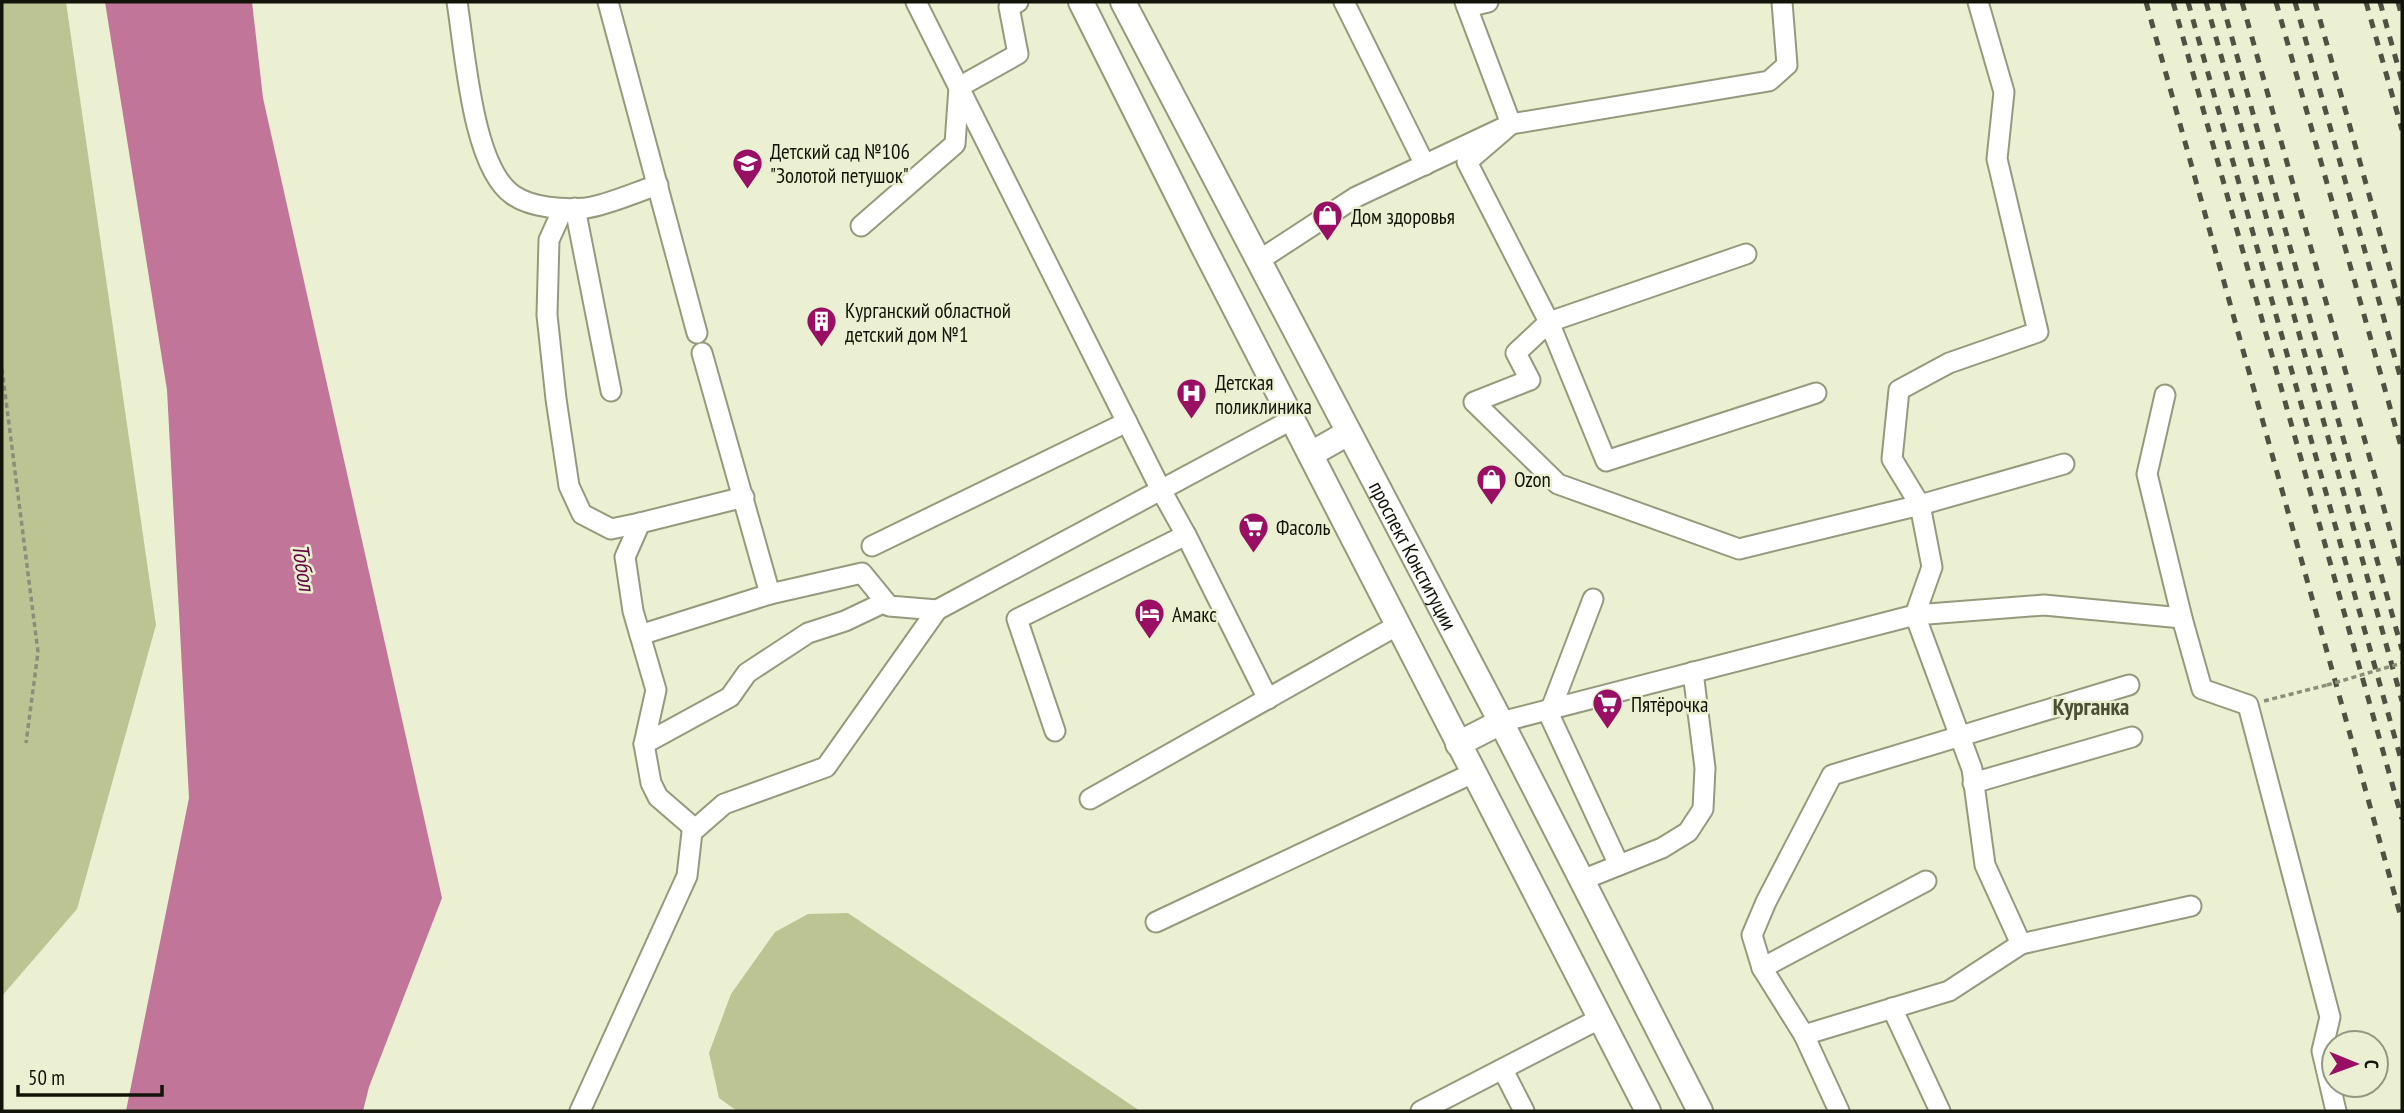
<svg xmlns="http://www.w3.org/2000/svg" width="2404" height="1113" font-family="'PT Sans Narrow',sans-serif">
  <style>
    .green { fill: #bcc493 }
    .water { fill: #c17599 }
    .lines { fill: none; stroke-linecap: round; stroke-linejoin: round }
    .minor-casing { stroke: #959a7e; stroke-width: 23 }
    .major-casing { stroke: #959a7e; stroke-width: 28 }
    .path { stroke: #8b8f79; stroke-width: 3.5; stroke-dasharray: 5 3.5; stroke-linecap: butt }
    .minor { stroke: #fff; stroke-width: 19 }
    .major { stroke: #fff; stroke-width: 24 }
    .rail { stroke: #4f5242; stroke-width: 5; stroke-dasharray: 9 9; stroke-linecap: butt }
    .path-bridge { stroke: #8b8f79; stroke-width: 3.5; stroke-dasharray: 5 3.5; stroke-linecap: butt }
    .labels { text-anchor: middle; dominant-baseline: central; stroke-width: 5; stroke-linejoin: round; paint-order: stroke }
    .poi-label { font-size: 21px; fill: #121409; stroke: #eaf0d1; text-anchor: start }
    .street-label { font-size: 21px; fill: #121409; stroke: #eaf0d1 }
    .water-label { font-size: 23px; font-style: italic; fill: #650741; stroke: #eaf0d1 }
    .neighbourhood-label { font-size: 23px; font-weight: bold; fill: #4a4e35; stroke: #eaf0d1 }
  </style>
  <rect width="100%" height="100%" fill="#eaf0d1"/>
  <!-- green -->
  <g class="green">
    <path d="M2,2H66L156,625L77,909L2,996Z"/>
    <path d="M848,913L1140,1111H737L719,1098L709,1053L731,994L775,932L808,914Z"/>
  </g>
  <!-- water -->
  <path class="water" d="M105,2H252L263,98L442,898L369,1087L363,1111H126L189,798L167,390Z"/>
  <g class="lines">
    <defs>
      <g id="minor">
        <path d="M457,2C465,50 472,167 513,195C532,208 564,210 586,208C608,205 636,192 658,185"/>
        <path d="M608,2L697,333"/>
        <path d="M916,2L1161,490L1186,535L1017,619L1055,731"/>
        <path d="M1344,2L1425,165"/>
        <path d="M1978,2L2004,92L1997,159L2038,332L1949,363L1899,390L1892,459L1920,505L1932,567L1915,615L1972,769L1985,865L2021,944"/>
        <path d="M1467,7L1488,2"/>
        <path d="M575,208L611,391"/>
        <path d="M563,209L549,240L547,315L556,399L569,486L582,514L611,529L640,523"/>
        <path d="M861,226L955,144L959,87L1018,54L1009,7L1018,2"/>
        <path d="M1746,254L1549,322L1467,162L1511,124L1769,81L1787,65L1782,2"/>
        <path d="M1258,261L1356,197L1511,124L1465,2"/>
        <path d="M702,353L770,594L862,573L889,606L937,610"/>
        <path d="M1816,393L1606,461L1549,322L1516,353L1530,380L1474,402L1558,484L1739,549L1920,505L2064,464"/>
        <path d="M2165,395L2147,474L2182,618L2202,689L2248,705L2330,1017L2322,1051L2336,1111"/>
        <path d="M1186,535L1268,699"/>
        <path d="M872,546L1127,422"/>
        <path d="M640,635L770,594"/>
        <path d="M1551,709L1593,599"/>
        <path d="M1547,710L1619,865"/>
        <path d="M1501,722L1915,615L2044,605L2182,618"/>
        <path d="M644,744L730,697L747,673L808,633L845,621L885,602"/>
        <path d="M1973,783L2132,737"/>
        <path d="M1090,799L1398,625"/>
        <path d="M695,829L658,797L651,783L644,744L656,690L633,611L625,557L640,523L744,497"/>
        <path d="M1582,880L1662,848L1688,832L1703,809L1705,768L1693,672"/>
        <path d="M1156,922L1473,773"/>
        <path d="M1762,968L1752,935L1766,902L1832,775L2129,685"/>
        <path d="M1892,1008L1940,1111"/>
        <path d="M1804,1035L1762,968L1926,881"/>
        <path d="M1503,1070L1524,1111"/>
        <path d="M580,1111L687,876L692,832L724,804L826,767L937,610L1293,419"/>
        <path d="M1421,1111L1601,1018"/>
        <path d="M1839,1111L1804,1035L1949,991L2021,944L2191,906"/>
      </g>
      <g id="major">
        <path d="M1081,2L1201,242L1648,1111"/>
        <path id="s1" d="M1123,2L1501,722L1700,1111"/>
        <path d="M1311,454L1348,433"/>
        <path d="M1458,744L1501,722"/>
      </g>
    </defs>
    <!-- minor casing -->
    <use href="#minor" class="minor-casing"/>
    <!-- major casing -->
    <use href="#major" class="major-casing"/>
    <!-- path -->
    <g class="path">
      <path d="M2,369L38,652L26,743"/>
      <path d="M2264,701L2327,685"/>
    </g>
    <!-- minor -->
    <use href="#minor" class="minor"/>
    <!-- major -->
    <use href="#major" class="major"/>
    <!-- rail -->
    <g class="rail">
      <path d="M2146,2L2402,921"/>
      <path d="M2173,2L2402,819"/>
      <path d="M2188,2L2402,763"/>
      <path d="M2206,2L2402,701"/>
      <path d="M2222,2L2402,650"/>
      <path d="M2242,2L2402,573"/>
      <path d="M2276,2L2402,450"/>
      <path d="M2295,2L2402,383"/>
      <path d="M2315,2L2402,312"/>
      <path d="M2366,2L2402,130"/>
      <path d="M2380,2L2402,81"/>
      <path d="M2398,2L2402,17"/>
    </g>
    <!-- path-bridge -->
    <path class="path-bridge" d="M2327,685L2402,663"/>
  </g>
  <!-- icons -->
  <defs>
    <symbol id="school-pin" viewBox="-11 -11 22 30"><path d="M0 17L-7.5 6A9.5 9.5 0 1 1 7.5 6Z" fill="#980f63" stroke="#eaf0d1"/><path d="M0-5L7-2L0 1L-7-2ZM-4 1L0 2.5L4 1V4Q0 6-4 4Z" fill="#fff"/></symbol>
    <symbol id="shop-pin" viewBox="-11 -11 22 30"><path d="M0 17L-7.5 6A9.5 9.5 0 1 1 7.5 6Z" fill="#980f63" stroke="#eaf0d1"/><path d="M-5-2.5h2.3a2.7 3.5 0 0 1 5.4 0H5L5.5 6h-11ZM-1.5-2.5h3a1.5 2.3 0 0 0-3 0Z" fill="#fff"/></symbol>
    <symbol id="building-pin" viewBox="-11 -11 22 30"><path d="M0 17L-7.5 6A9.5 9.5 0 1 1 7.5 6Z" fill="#980f63" stroke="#eaf0d1"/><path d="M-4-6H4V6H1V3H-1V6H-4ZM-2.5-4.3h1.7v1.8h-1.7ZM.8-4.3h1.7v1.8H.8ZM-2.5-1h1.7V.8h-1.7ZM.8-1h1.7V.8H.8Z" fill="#fff"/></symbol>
    <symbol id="hospital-pin" viewBox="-11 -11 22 30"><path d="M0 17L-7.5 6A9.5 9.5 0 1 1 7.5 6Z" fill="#980f63" stroke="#eaf0d1"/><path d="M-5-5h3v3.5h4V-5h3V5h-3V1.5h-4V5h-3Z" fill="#fff"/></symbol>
    <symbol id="supermarket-pin" viewBox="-11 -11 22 30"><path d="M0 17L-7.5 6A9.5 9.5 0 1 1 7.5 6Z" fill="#980f63" stroke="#eaf0d1"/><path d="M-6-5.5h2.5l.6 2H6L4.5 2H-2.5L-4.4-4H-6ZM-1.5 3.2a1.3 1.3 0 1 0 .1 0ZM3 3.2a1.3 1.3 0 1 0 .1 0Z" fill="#fff"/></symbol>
    <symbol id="hotel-pin" viewBox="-11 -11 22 30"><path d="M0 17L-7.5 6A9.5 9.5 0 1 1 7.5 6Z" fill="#980f63" stroke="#eaf0d1"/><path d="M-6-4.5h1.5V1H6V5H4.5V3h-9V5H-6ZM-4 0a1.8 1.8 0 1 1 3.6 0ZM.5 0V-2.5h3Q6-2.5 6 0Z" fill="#fff"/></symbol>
  </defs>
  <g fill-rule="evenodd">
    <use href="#school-pin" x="730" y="146" width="35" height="47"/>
    <use href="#shop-pin" x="1310" y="198" width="35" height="47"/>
    <use href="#building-pin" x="804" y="304" width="35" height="47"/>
    <use href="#hospital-pin" x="1174" y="376" width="35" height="47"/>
    <use href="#shop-pin" x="1474" y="462" width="35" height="47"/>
    <use href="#supermarket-pin" x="1236" y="510" width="35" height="47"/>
    <use href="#hotel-pin" x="1132" y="596" width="35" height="47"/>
    <use href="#supermarket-pin" x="1590" y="686" width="35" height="47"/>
  </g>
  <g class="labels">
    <!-- poi labels -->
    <g class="poi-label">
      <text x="770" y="151">Детский сад №106<tspan x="770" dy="24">"Золотой петушок"</tspan></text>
      <text x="1351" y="216">Дом здоровья</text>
      <text x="845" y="310">Курганский областной<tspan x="845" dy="24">детский дом №1</tspan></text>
      <text x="1215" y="382">Детская<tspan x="1215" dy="24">поликлиника</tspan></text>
      <text x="1514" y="479">Ozon</text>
      <text x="1276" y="527">Фасоль</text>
      <text x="1172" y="614">Амакс</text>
      <text x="1631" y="704">Пятёрочка</text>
    </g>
    <!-- street labels -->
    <g class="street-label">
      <text stroke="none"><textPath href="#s1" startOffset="625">проспект Конституции</textPath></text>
    </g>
    <!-- water labels -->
    <g class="water-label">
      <text transform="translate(304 567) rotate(81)">Тобол</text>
    </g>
    <!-- neighbourhood labels -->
    <g class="neighbourhood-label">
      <text x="2091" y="706">Курганка</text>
    </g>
  </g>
  <!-- border -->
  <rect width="2404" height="1113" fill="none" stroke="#121409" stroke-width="7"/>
  <!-- north arrow -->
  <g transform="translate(2355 1064) rotate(91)"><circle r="33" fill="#eaf0d1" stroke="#949881" stroke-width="2"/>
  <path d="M0-5L12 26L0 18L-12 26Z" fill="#980f63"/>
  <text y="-10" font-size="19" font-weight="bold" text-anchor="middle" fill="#121409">С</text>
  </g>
  <!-- scale -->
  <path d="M18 1085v10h144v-10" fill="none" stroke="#121409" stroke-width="3.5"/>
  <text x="28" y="1085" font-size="21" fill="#121409" stroke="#eaf0d1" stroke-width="5" paint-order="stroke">50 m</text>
</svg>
